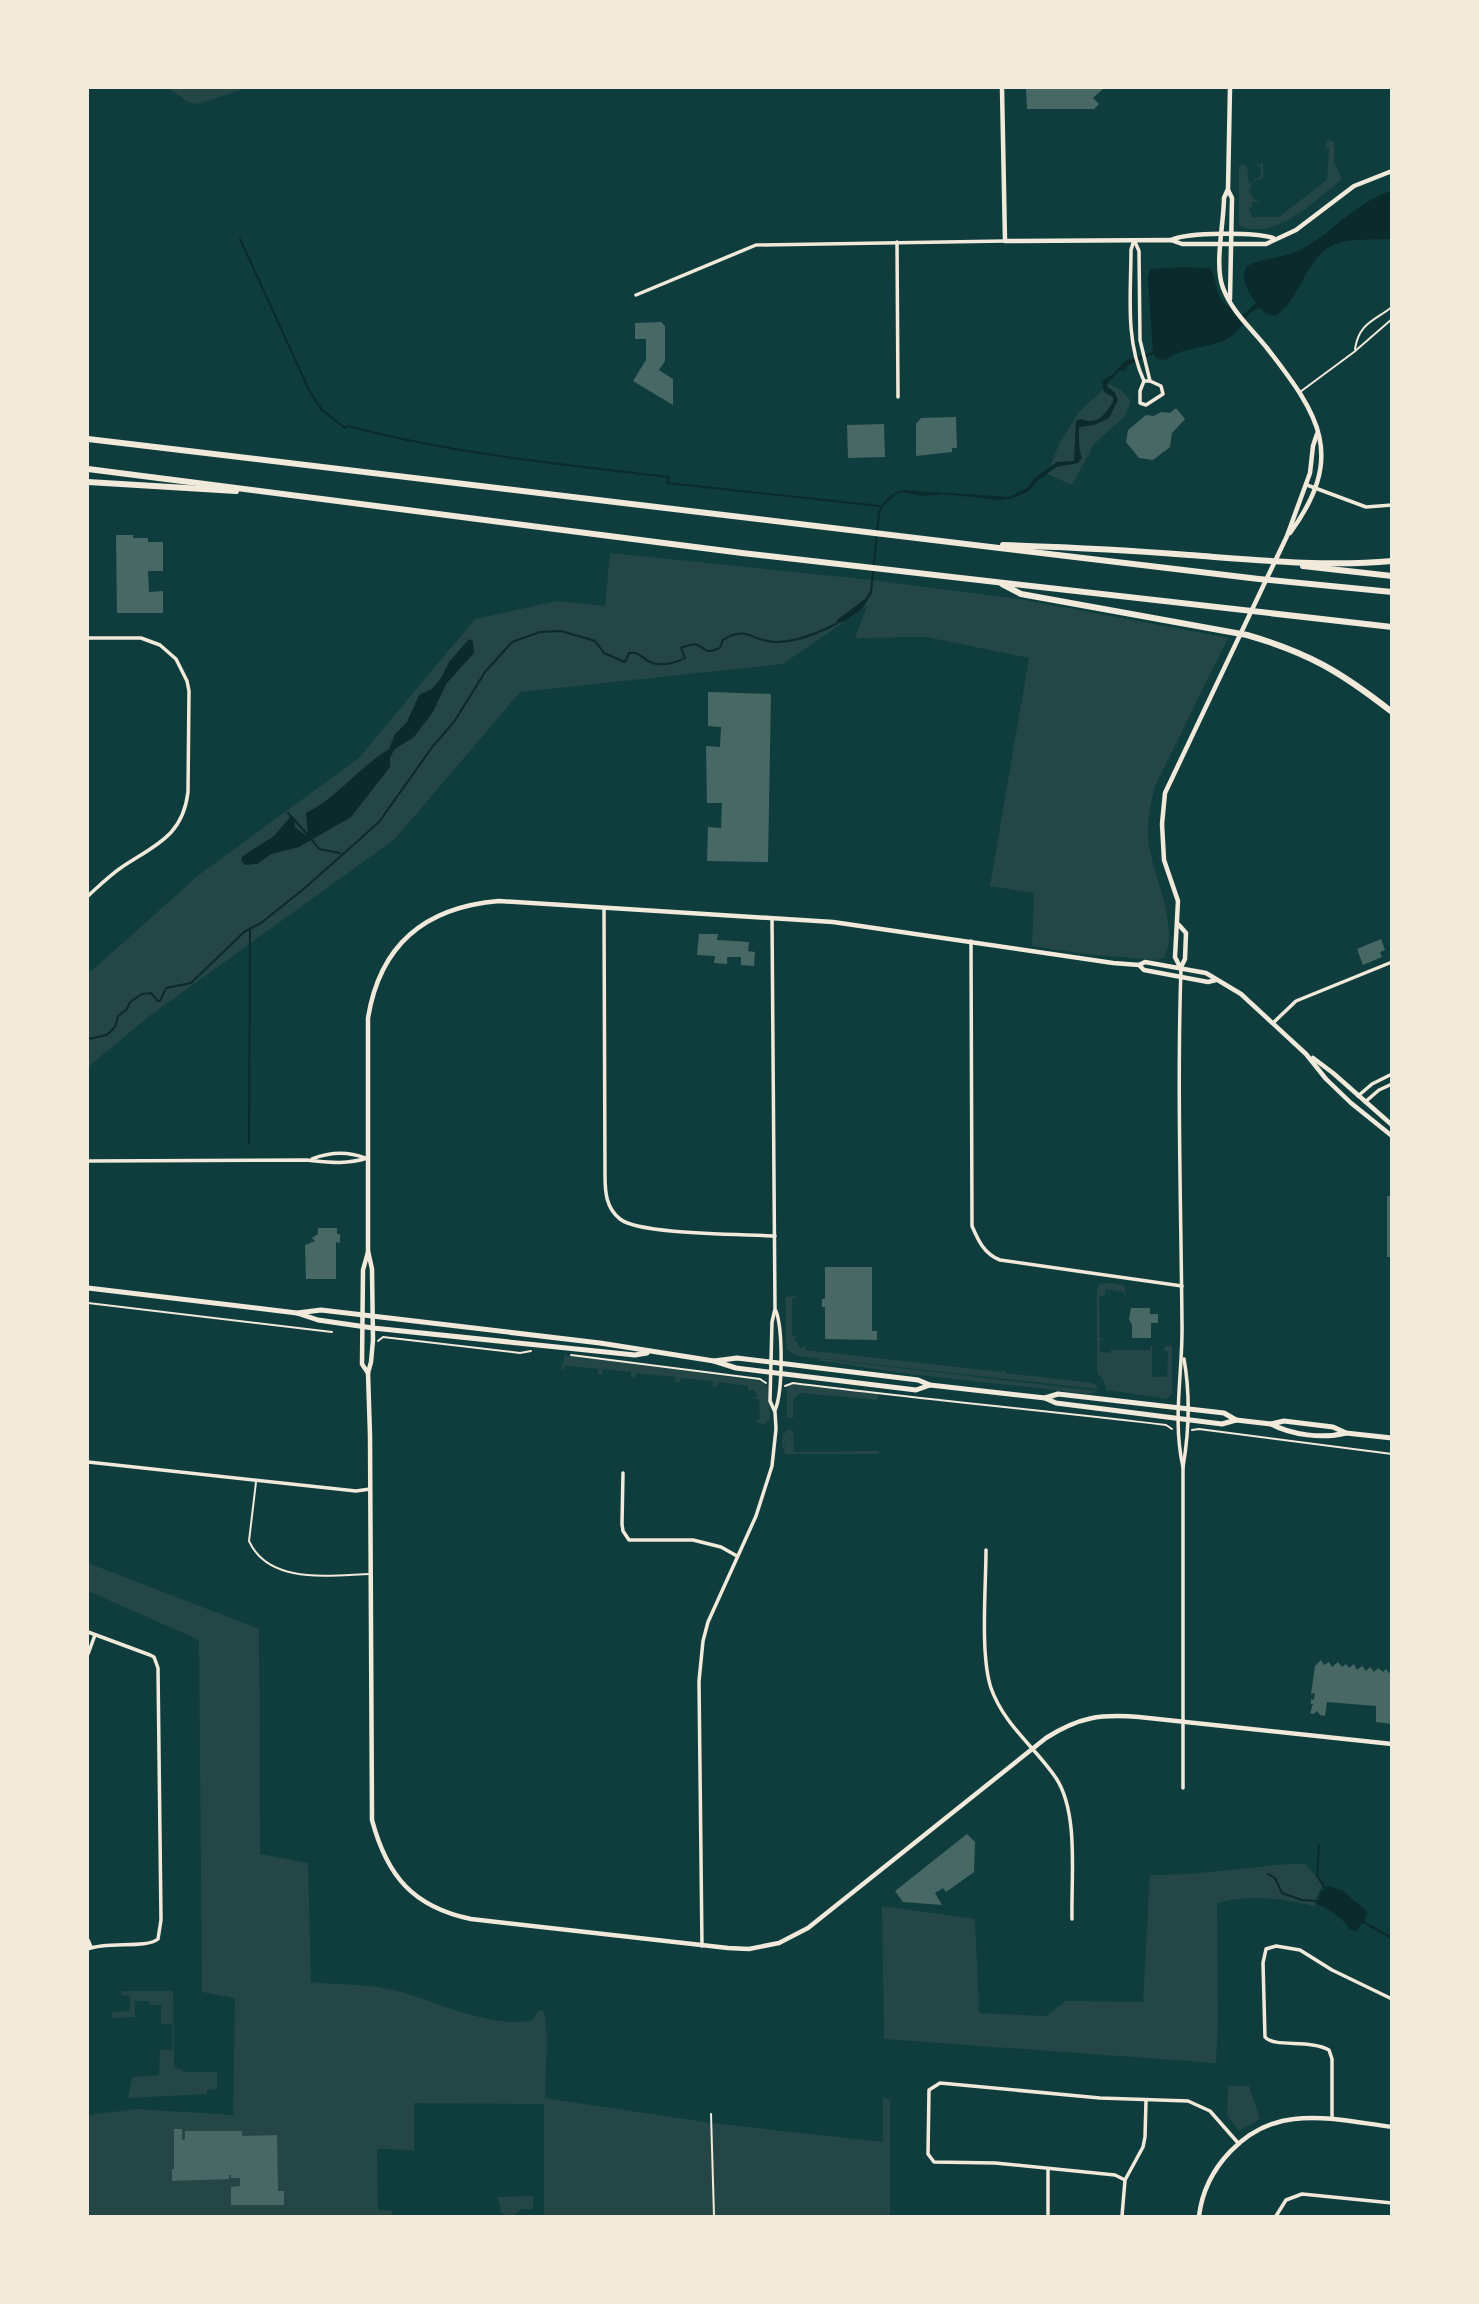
<svg xmlns="http://www.w3.org/2000/svg" width="1479" height="2304" font-family="'Golos Text',sans-serif">
  <style>
    .green { fill: #244646 }
    .water { fill: #0a2a2b }
    .lines { fill: none; stroke-linecap: round; stroke-linejoin: round }
    .stream { stroke: #0a2a2b; stroke-width: 2 }
    .building { fill: #486865 }
    .path { stroke: #f1e9da; stroke-width: 2 }
    .service { stroke: #f1e9da; stroke-width: 2 }
    .minor { stroke: #f1e9da; stroke-width: 3.5 }
    .tertiary { stroke: #f1e9da; stroke-width: 4.5 }
    .secondary { stroke: #f1e9da; stroke-width: 5 }
    .motorway { stroke: #f1e9da; stroke-width: 6 }
  </style>
  <rect width="100%" height="100%" fill="#0f3d3e"/>
  <!-- green -->
  <g class="green">
    <path d="M169,88H246L198,104L188,102Z"/>
    <path d="M1328,140L1334,142V162L1342,179C1317,199 1273,244 1239,225V166L1245,165L1247,167L1249,184L1261,176V167L1257,166L1263,162V178L1253,182L1249,189L1252,197L1259,202H1252V207L1249,208L1252,217H1279L1327,180L1329,148L1325,147Z"/>
    <path d="M1109,384L1121,390L1131,401L1125,416L1094,444L1072,485L1047,474L1059,444L1079,412Z"/>
    <path d="M610,553L872,580L1025,600L1228,638L1155,786C1150,806 1146,826 1149,846C1154,878 1180,928 1164,958L1156,960L1085,954L1032,946L1034,893L990,886L1029,658L926,637L855,638L867,606L783,664L520,692L395,839L148,1017L88,1067V974L200,874L359,758L475,619L557,601L605,606Z"/>
    <path d="M1111,1283L1124,1285L1126,1294L1124,1297V1292L1106,1289L1104,1296H1099L1100,1338L1105,1339L1100,1340V1352L1110,1353L1111,1350H1150L1151,1345H1157L1152,1346V1377H1167L1168,1351L1163,1350L1166,1346H1172V1393L1167,1399L1106,1390L1104,1381L1097,1372V1289L1100,1284Z"/>
    <path d="M796,1296L797,1298H792V1336H797L794,1339L801,1348L806,1345L805,1350L1002,1372L1004,1369L1005,1373L1092,1383L1097,1385L1098,1389L797,1356L786,1349V1297Z"/>
    <path d="M565,1355L761,1381L769,1387L770,1420L764,1425L755,1421L760,1419L759,1399H754L758,1396L753,1389L748,1391V1386L718,1382L717,1387H713V1381L681,1378L679,1383L675,1382V1377L636,1373L635,1378L631,1377V1372L603,1369L602,1374H598V1369L565,1365L564,1370L561,1369Z"/>
    <path d="M822,1359L1097,1391L1090,1394L909,1374L816,1360Z"/>
    <path d="M790,1384L878,1394L879,1395L877,1400L801,1393L793,1400V1418H787V1389Z"/>
    <path d="M787,1429L793,1431L794,1452L879,1451V1454H786L784,1453L785,1442L783,1451C781,1445 782,1435 785,1430L786,1436Z"/>
    <path d="M88,1563L259,1629L260,1854L308,1863L311,1982C340,1985 371,1984 398,1991C441,2003 486,2027 531,2021L540,2010L544,2011L547,2034L545,2098L711,2123L883,2142V2098L890,2100V2216H544V2104L414,2103V2150L377,2149L378,2210L392,2211L393,2216H88V2115L137,2109L233,2115L235,1998L202,1992L199,1640L88,1591Z"/>
    <path d="M1288,1864H1305L1323,1884L1314,1903L1317,1907C1285,1898 1249,1894 1217,1903L1218,2019L1216,2063L884,2039L882,1906L975,1919L979,2013L1046,2016L1066,2001L1143,2002L1150,1875L1190,1874Z"/>
    <path d="M122,1991H173L174,2067L183,2070V2072H217V2089L207,2090V2094L128,2098L132,2077L159,2075L160,2050H172V2024H161V2005H150L149,2001H135V2017L112,2018V2012L130,2011V1996L121,1995Z"/>
    <path d="M1228,2086H1249L1260,2119L1239,2131L1227,2115Z"/>
    <path d="M533,2196V2209H521L513,2216H506L501,2212L498,2197Z"/>
  </g>
  <!-- water -->
  <g class="water">
    <path d="M1391,191V239C1374,240 1352,238 1336,244C1306,255 1302,297 1276,316L1267,314L1260,308C1243,313 1244,329 1229,338C1212,348 1176,348 1166,360L1157,359L1153,354L1127,366L1125,370L1119,371L1106,385L1115,393L1118,400L1109,418L1094,425L1079,427C1079,437 1078,448 1082,458L1078,463L1056,467L1036,482L1028,492L1009,499L998,500L944,494L922,496L901,492L895,495L882,507L880,515L872,593L862,609L845,621L836,624L837,620L865,599L870,591L878,512C883,501 892,492 904,490L1009,497L1027,488L1035,478L1057,462L1074,461L1076,421L1080,419C1098,425 1104,416 1113,402V397L1104,392L1102,381L1112,375L1125,361L1153,352L1148,278L1150,269L1184,267L1210,268C1215,275 1215,281 1217,290C1220,301 1230,309 1239,315L1244,314L1256,303C1249,292 1239,279 1247,266C1262,258 1287,258 1304,248C1337,229 1353,204 1391,191Z"/>
    <path d="M469,639L473,641L474,653L446,684L433,712L414,737L395,749L390,757V767L351,817L299,847L271,854L257,864L245,865L241,860L243,856L274,836L291,816L294,817L295,827L305,835H308L306,813C338,797 359,767 389,749L395,734L407,722L419,695L432,689L441,678L449,662Z"/>
    <path d="M1329,1886L1343,1891L1368,1912L1364,1921L1356,1931L1349,1929C1343,1917 1328,1909 1317,1904L1320,1892Z"/>
  </g>
  <g class="lines">
    <!-- stream -->
    <g class="stream">
      <path d="M240,239L310,392L322,410L345,428L348,426C453,454 561,464 669,477L667,483L880,506"/>
      <path d="M288,813L308,835"/>
      <path d="M312,840L319,849L340,853"/>
      <path d="M88,1039L107,1035L115,1027L118,1016L127,1009L130,1002L142,994L151,993L158,1001H160L166,988L191,983L244,932L261,923L306,887L379,822L433,746L454,722L485,672L512,642L540,632L561,631L595,641L604,653L625,662L629,653C640,651 641,658 650,662C661,667 676,663 685,658L681,648L683,647L695,644C707,648 703,655 720,648L723,640C747,624 754,643 777,642C797,642 818,633 836,624"/>
      <path d="M249,1144L250,930"/>
      <path d="M1319,1845L1317,1876L1325,1888"/>
      <path d="M1268,1874L1275,1878L1282,1893L1302,1900L1317,1901"/>
      <path d="M1363,1922L1392,1938"/>
    </g>
  </g>
  <!-- building -->
  <g class="building">
    <path d="M1026,88H1104L1093,98L1099,104L1094,109H1027Z"/>
    <path d="M661,322L665,326V361L659,370L673,379V405L633,381L646,360V339H635V323Z"/>
    <path d="M1176,408L1185,419L1172,433L1170,447L1153,460L1139,458L1126,442L1128,430L1146,415L1154,416L1161,412L1170,413Z"/>
    <path d="M956,417L957,448H952V452L916,456V424L921,418Z"/>
    <path d="M884,424L885,457L848,458L847,425Z"/>
    <path d="M116,535H133V538H148V542H163V571H148L149,592L163,591V613H117Z"/>
    <path d="M708,692L771,694L768,862L707,861L708,827L721,828L722,803H707L706,746L720,747L721,727L708,726Z"/>
    <path d="M699,934H718L717,940L749,942L748,951L755,952L754,966L741,965V957H727V964L714,963L715,956L697,955Z"/>
    <path d="M1381,939L1385,950L1380,952L1382,957L1363,965L1357,949Z"/>
    <rect x="1387" y="1196" width="5" height="61"/>
    <path d="M318,1228H337V1234H340V1243L336,1242V1279H306L305,1245L315,1241L312,1238L318,1234Z"/>
    <path d="M825,1267H872V1331H877V1340L825,1339V1307H822V1299H825Z"/>
    <path d="M1131,1308H1150V1314H1158V1323H1151V1338H1132V1325L1129,1319Z"/>
    <path d="M1321,1660L1324,1665L1329,1662L1332,1667L1338,1662L1342,1667L1346,1664L1349,1668L1354,1664L1357,1670L1362,1666L1366,1671L1370,1667L1374,1672L1378,1668L1383,1672L1386,1669L1389,1673L1392,1671V1724L1376,1722V1706L1327,1702L1325,1716L1320,1715L1317,1711L1314,1714L1310,1713L1313,1704H1311V1699L1314,1700L1315,1693L1311,1694L1315,1666Z"/>
    <path d="M967,1834L975,1842L974,1872L946,1892L943,1888L935,1893L942,1905L903,1902L895,1891Z"/>
    <path d="M174,2129H182V2140L185,2139V2131H242V2136L277,2135L278,2191H284V2205H231V2187L240,2186V2178H231V2175H229V2179L172,2181V2169H174Z"/>
  </g>
  <g class="lines">
    <!-- path -->
    <g class="path">
      <path d="M88,1303L332,1332"/>
      <path d="M378,1341L383,1337L520,1353L531,1351"/>
      <path d="M571,1355L760,1379L766,1383"/>
      <path d="M785,1386L793,1383C917,1399 1042,1410 1166,1425L1172,1429"/>
      <path d="M1192,1430L1199,1429L1392,1454"/>
      <path d="M711,2114L714,2216"/>
    </g>
    <!-- service -->
    <g class="service">
      <path d="M1355,349C1359,323 1374,321 1392,307"/>
      <path d="M1300,392L1354,352L1392,319"/>
      <path d="M256,1482L249,1541C269,1585 331,1575 370,1574"/>
    </g>
    <!-- minor -->
    <g class="minor">
      <path d="M1134,240L1131,250C1131,294 1125,340 1144,381L1140,391V403L1146,405L1163,394L1161,386L1150,381H1144"/>
      <path d="M897,242L898,397"/>
      <path d="M1135,242L1139,251L1140,340L1150,381"/>
      <path d="M636,295L756,245L1005,241"/>
      <path d="M1307,485L1366,507L1392,505"/>
      <path d="M88,638H141L160,645L176,659L187,681L189,691L188,792C183,836 155,845 122,867C110,875 99,886 88,896"/>
      <path d="M604,909L605,1175C605,1192 606,1208 620,1219C640,1235 745,1234 775,1236"/>
      <path d="M971,941L972,1226C978,1240 984,1254 1000,1260L1182,1286"/>
      <path d="M1181,968C1177,1086 1181,1206 1182,1324C1183,1372 1172,1419 1183,1467"/>
      <path d="M1273,1023L1296,1001L1392,962"/>
      <path d="M1358,1096L1372,1084L1392,1074"/>
      <path d="M1365,1102L1379,1090L1392,1084"/>
      <path d="M312,1159C330,1152 347,1151 365,1158"/>
      <path d="M88,1161L306,1160C327,1162 346,1165 367,1158"/>
      <path d="M775,1410C783,1392 783,1330 776,1311"/>
      <path d="M88,1462L356,1491L370,1489"/>
      <path d="M623,1473L622,1524L623,1531L629,1540H693L721,1547L737,1556"/>
      <path d="M986,1550C986,1587 980,1655 991,1688C1004,1725 1035,1747 1056,1778C1079,1813 1071,1877 1072,1919"/>
      <path d="M88,1632L150,1655L154,1657L158,1668L161,1920L158,1939C146,1949 108,1941 88,1949"/>
      <path d="M88,1654L95,1635"/>
      <path d="M1183,1788V1467C1189,1432 1190,1393 1184,1359"/>
      <path d="M88,1940L91,1947"/>
      <path d="M702,1946L699,1681L703,1641L708,1622L756,1516L772,1466L776,1429L775,1412L770,1401L772,1322L775,1309L772,918"/>
      <path d="M1332,2119V2059L1329,2050C1310,2039 1274,2048 1265,2037L1263,1963L1266,1949L1276,1946L1300,1950L1332,1970L1392,1999"/>
      <path d="M1048,2170V2216"/>
      <path d="M1125,2180L1115,2175L995,2163L934,2162L928,2154L929,2090L940,2083L1100,2098L1188,2101L1210,2111L1239,2144"/>
      <path d="M1122,2216L1125,2180L1143,2147L1145,2137L1146,2101"/>
      <path d="M1276,2216L1286,2200L1302,2194L1392,2203"/>
    </g>
    <!-- tertiary -->
    <g class="tertiary">
      <path d="M1002,88L1005,241L1171,240L1182,244H1266L1296,230L1354,186L1392,171"/>
      <path d="M1230,88L1228,189L1224,198C1224,223 1214,265 1223,288C1232,312 1252,329 1267,348C1320,416 1346,456 1290,533"/>
      <path d="M1228,190L1232,198L1230,299"/>
      <path d="M1171,240C1189,232 1255,232 1273,238"/>
      <path d="M1179,925L1186,933L1185,959L1181,967"/>
      <path d="M1139,965L1144,970L1208,982L1216,980"/>
      <path d="M1180,967L1175,957L1178,901L1164,860L1162,824L1165,793L1287,536L1310,473L1313,446L1317,434"/>
      <path d="M1313,1058L1333,1073L1392,1125"/>
      <path d="M1392,1136L1351,1103L1326,1079L1306,1054L1241,994L1206,973L1145,962L1139,965L1113,963L833,922L499,901C426,907 380,944 368,1018V1251L372,1269L373,1340L371,1362L368,1373L370,1435L372,1820C387,1876 413,1907 471,1919L728,1948L749,1949L779,1943L808,1928L1046,1738C1079,1717 1100,1714 1139,1717L1392,1744"/>
      <path d="M368,1373L362,1364L363,1270L368,1252"/>
      <path d="M1199,2216C1205,2168 1245,2124 1294,2119C1326,2115 1360,2123 1392,2127"/>
    </g>
    <!-- secondary -->
    <g class="secondary">
      <path d="M88,1288L297,1313L318,1320L373,1328L635,1355L647,1353"/>
      <path d="M297,1313L321,1310L600,1343L714,1361L736,1368L916,1390L930,1385"/>
      <path d="M714,1361L737,1358L918,1380L930,1385L1045,1398L1056,1403L1222,1424L1236,1420L1271,1424L1284,1421L1333,1427L1346,1433L1392,1438"/>
      <path d="M1045,1398L1058,1394L1224,1413L1236,1420"/>
      <path d="M1271,1424C1291,1435 1323,1439 1346,1433"/>
    </g>
    <!-- motorway -->
    <g class="motorway">
      <path d="M88,439L1259,579L1392,592"/>
      <path d="M88,469L742,553L1392,627"/>
      <path d="M88,482L236,491"/>
      <path d="M1003,545C1065,547 1127,550 1189,555C1256,560 1325,567 1392,561"/>
      <path d="M1303,566L1392,576"/>
      <path d="M1002,584L1021,594L1247,635C1309,653 1341,672 1392,712"/>
    </g>
  </g>
  <!-- border -->
  <rect width="1479" height="2304" fill="none" stroke="#f1e9da" stroke-width="178"/>
</svg>
